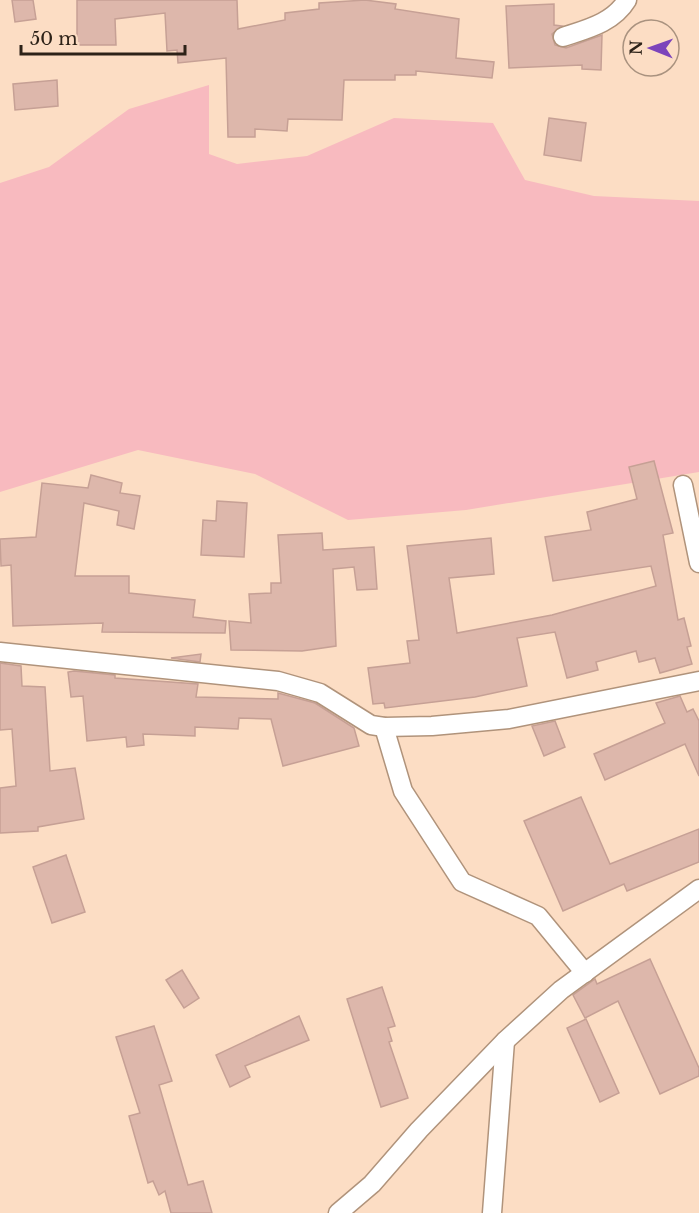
<svg xmlns="http://www.w3.org/2000/svg" width="699" height="1213" font-family="'Libre Baskerville',serif">
  <style>
    .green { fill: #f8babf }
    .building { fill: #ddb7ab; stroke: #c6a095; stroke-width: 1.5 }
    .lines { fill: none; stroke-linecap: round; stroke-linejoin: round }
    .minor-casing { stroke: #b0937b; stroke-width: 21 }
    .minor { stroke: #fff; stroke-width: 18 }
  </style>
  <rect width="100%" height="100%" fill="#fcddc4"/>
  <!-- green -->
  <path class="green" d="M209,85V154L237,164L307,156L394,118L493,123L525,180L594,196L699,201V472L466,510L348,520L255,474L138,450L0,492V183L49,167L129,109Z"/>
  <!-- building -->
  <g class="building">
    <path d="M12,0H33L36,19L15,22Z"/>
    <path d="M77,0H237L238,29L285,20V13L319,9V3L365,0L396,4L395,9L459,19L456,58L494,62L492,78L416,71V75H395V80H344L342,120L288,119L287,131L255,129V137H228L226,58L178,63L177,50L167,51L165,13L115,19L116,45H77Z"/>
    <path d="M554,4V25L562,26L552,34L555,45L566,48L602,35L601,70L582,69V65L509,68L506,6Z"/>
    <path d="M57,80L58,106L15,110L13,84Z"/>
    <path d="M549,118L586,123L581,161L544,155Z"/>
    <path d="M654,461L673,533L663,535L678,620L684,618L691,646L687,647L692,664L660,673L655,658L639,662L636,651L596,662L598,670L567,678L555,632L517,638L527,686L475,697L385,708L384,703L373,704L368,668L410,663L407,641L419,640L407,546L491,538L494,574L449,578L457,633L552,615L656,586L651,566L553,581L545,537L591,530L587,512L637,499L629,467Z"/>
    <path d="M91,475L122,483L120,493L140,496L134,529L117,525L119,511L84,503L75,576H129V593L195,600L193,617L226,621L225,633L102,632L103,623L13,626L11,565L1,566L0,539L36,537L42,483L88,488Z"/>
    <path d="M217,501L247,503L244,557L201,555L203,520L216,521Z"/>
    <path d="M322,533L323,550L374,547L377,589L357,590L354,567L333,569L336,646L302,651L231,650L229,621L251,623L249,594L271,593V583H281L278,535Z"/>
    <path d="M201,654L200,662L171,658Z"/>
    <path d="M0,663L21,666L22,686L45,687L50,771L75,768L84,819L38,827V831L0,833V788L16,786L12,729L0,730Z"/>
    <path d="M74,671L115,675V678L198,684L196,697L278,699V693L315,703L354,728L359,746L283,766L271,719L239,718L238,729L195,727V736L143,734L144,745L127,747L126,737L87,741L83,696L71,697L68,672Z"/>
    <path d="M680,696L687,712L693,709L699,721V776L685,744L605,780L594,754L665,723L656,703Z"/>
    <path d="M555,721L565,747L544,756L532,726Z"/>
    <path d="M581,797L610,864L699,829V862L627,891L624,884L563,911L524,821Z"/>
    <path d="M66,855L85,912L52,923L33,867Z"/>
    <path d="M650,959L699,1068V1076L660,1094L618,1001L585,1018L573,995L595,979L597,984Z"/>
    <path d="M182,970L199,998L184,1008L166,980Z"/>
    <path d="M382,987L395,1026L388,1028L392,1041L389,1042L408,1098L381,1107L347,999Z"/>
    <path d="M299,1016L309,1040L245,1066L250,1077L230,1087L216,1055Z"/>
    <path d="M586,1019L619,1093L600,1102L567,1028Z"/>
    <path d="M154,1026L172,1081L159,1085L188,1185L203,1181L212,1213H171L165,1191L159,1195L153,1181L148,1183L129,1116L140,1113L116,1037Z"/>
  </g>
  <g class="lines">
    <defs>
      <g id="minor">
        <path d="M563,37C587,29 613,23 627,0"/>
        <path d="M683,485L699,563"/>
        <path d="M0,652L278,681L320,693L371,725L384,727L432,726L509,719L699,681"/>
        <path d="M384,727L403,791L462,882L538,916L585,973"/>
        <path d="M338,1213L372,1184L419,1130L505,1041L561,990L699,889"/>
        <path d="M492,1213L505,1041"/>
      </g>
    </defs>
    <!-- minor casing -->
    <use href="#minor" class="minor-casing"/>
    <!-- minor -->
    <use href="#minor" class="minor"/>
  </g>
  <!-- north arrow -->
  <g transform="translate(651 48) rotate(271)"><circle r="28" fill="#fcddc4" stroke="#a9927f" stroke-width="1.5"/>
  <path d="M0-4.5L10 22L0 15L-10 22Z" fill="#7c44bb"/>
  <text y="-9" font-size="16" font-weight="bold" text-anchor="middle" fill="#2d2218">N</text>
  </g>
  <!-- scale -->
  <path d="M21 45v9h164v-9" fill="none" stroke="#2d2218" stroke-width="3"/>
  <text x="30" y="45" font-size="18" fill="#2d2218" stroke="#fcddc4" stroke-width="4.5" paint-order="stroke">50 m</text>
</svg>
